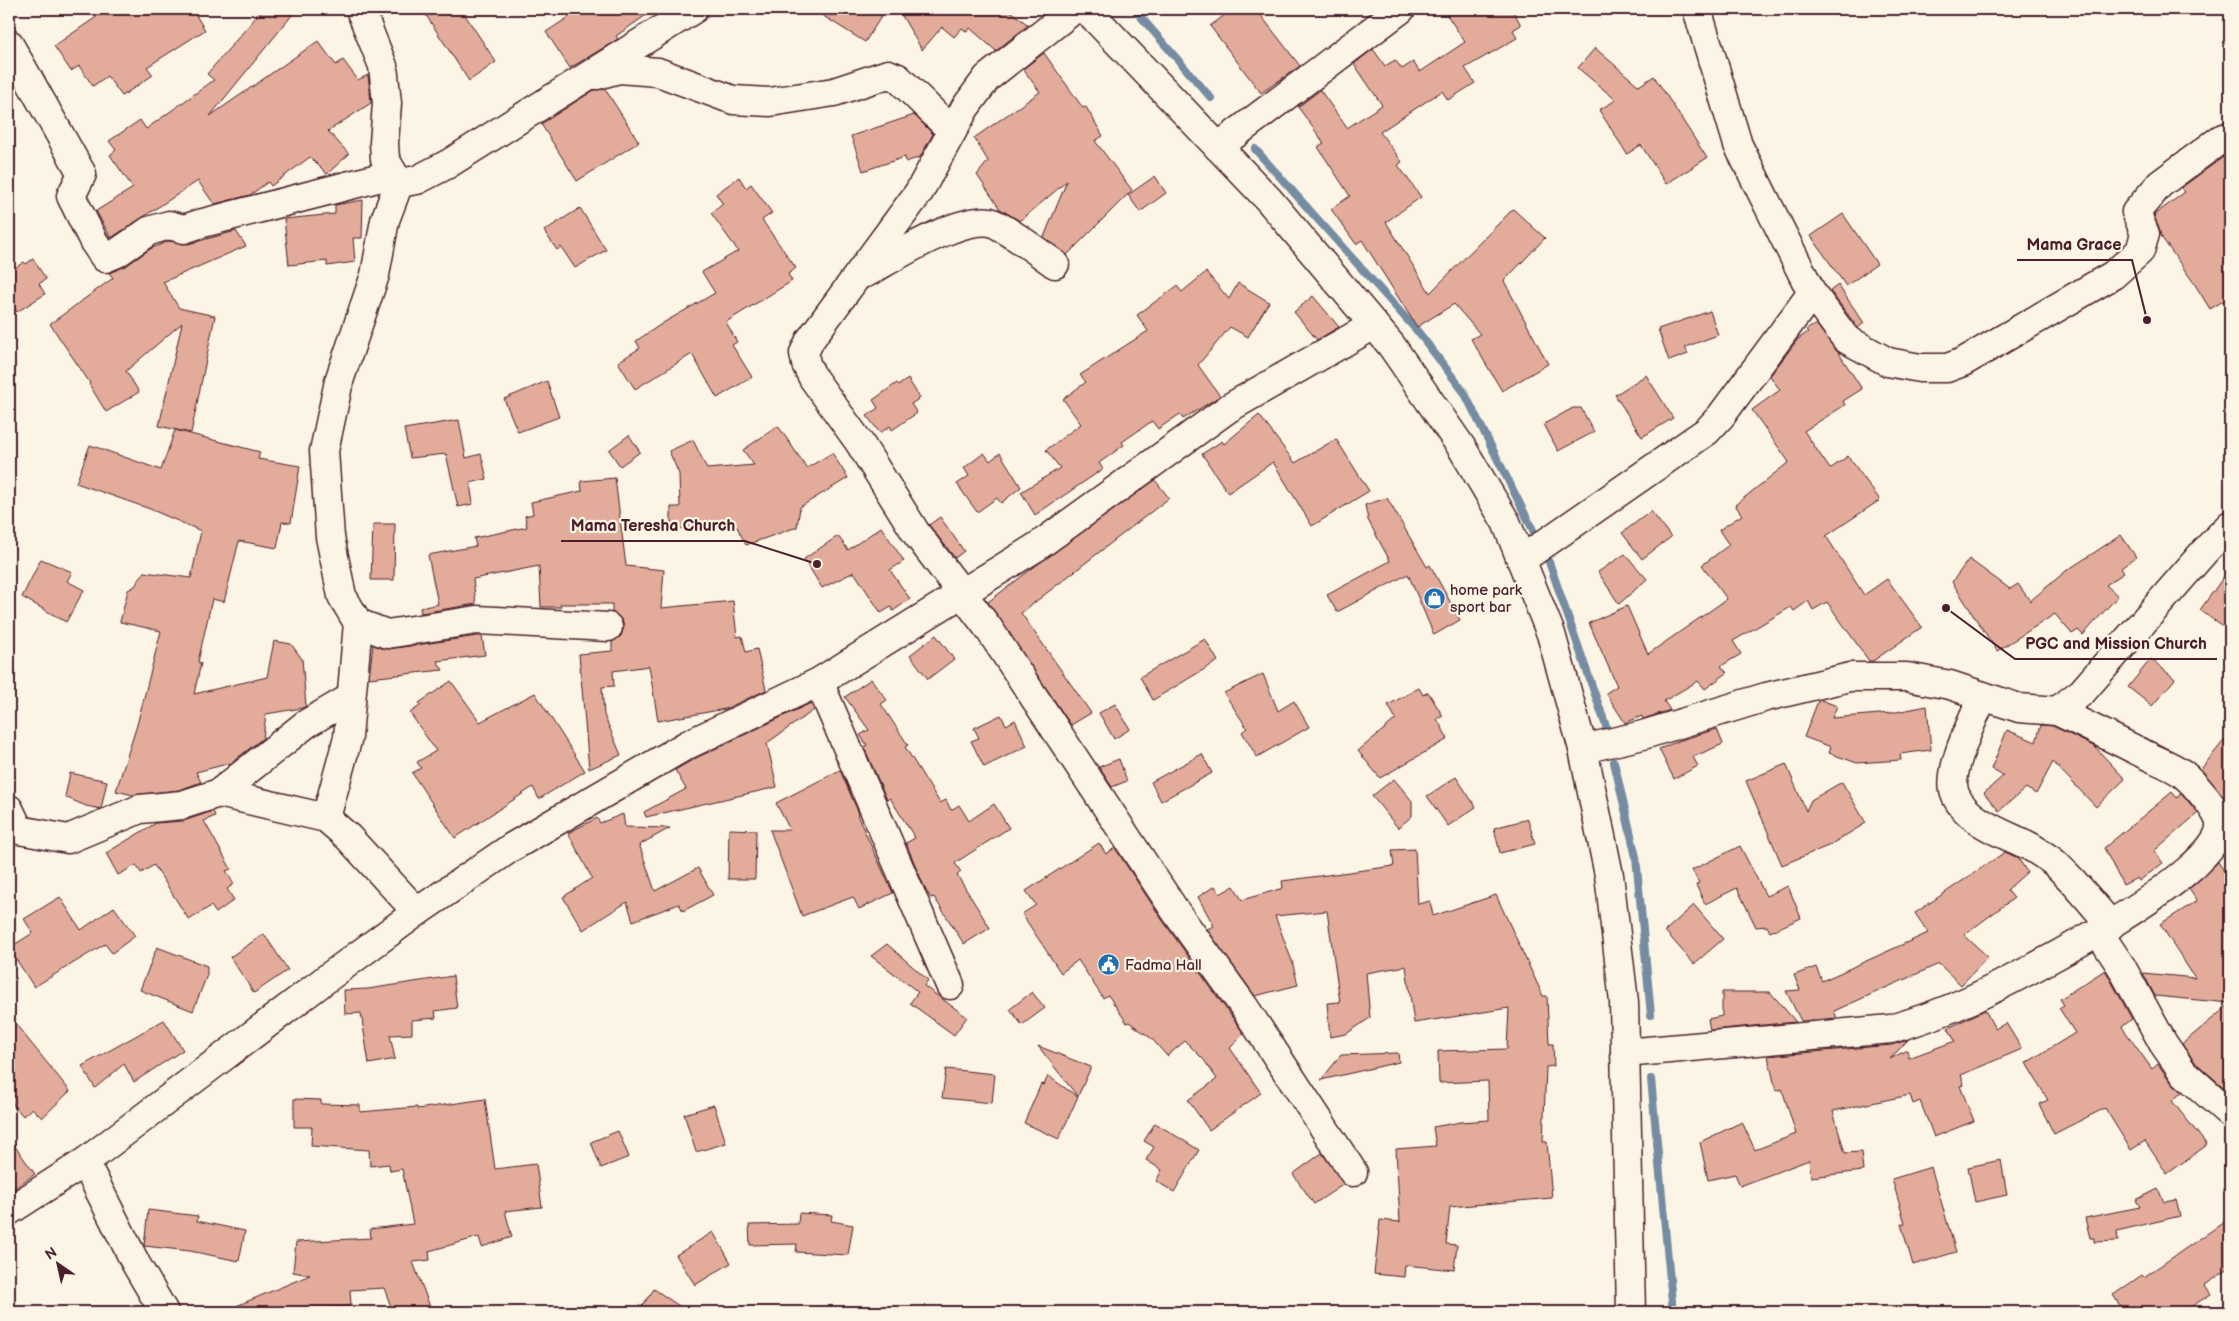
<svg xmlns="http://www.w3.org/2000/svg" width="2239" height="1321" font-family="'Balsamiq Sans',sans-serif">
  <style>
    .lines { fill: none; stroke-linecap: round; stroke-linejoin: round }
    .stream { stroke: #748ca2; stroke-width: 8 }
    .building { fill: #e3ac9a; stroke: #4a1f2b }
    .minor-casing { stroke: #4a1f2b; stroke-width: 31 }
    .major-casing { stroke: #4a1f2b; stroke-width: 31 }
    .minor { stroke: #fcf5e5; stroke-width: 28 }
    .major { stroke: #fcf5e5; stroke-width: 28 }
    .labels { text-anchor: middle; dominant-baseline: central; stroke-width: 4.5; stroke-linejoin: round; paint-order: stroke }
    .poi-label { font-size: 15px; fill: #4a1f2b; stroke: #fcf5e5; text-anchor: start }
    .leader { fill: none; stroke: #4a1f2b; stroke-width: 2 }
    .callout-dot { fill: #4a1f2b; stroke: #fcf5e5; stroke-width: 2 }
    .callout-label { font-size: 16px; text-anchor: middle; font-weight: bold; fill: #4a1f2b; stroke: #fcf5e5; stroke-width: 4.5; stroke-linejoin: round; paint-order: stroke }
  </style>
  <rect width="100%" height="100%" fill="#fcf5e5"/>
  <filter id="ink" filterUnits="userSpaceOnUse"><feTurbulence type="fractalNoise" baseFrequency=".02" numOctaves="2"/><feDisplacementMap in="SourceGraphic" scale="10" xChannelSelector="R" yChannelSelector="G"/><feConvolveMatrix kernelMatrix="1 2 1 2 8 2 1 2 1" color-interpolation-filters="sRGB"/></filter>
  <g filter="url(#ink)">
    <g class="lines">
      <!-- stream -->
      <g class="stream">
        <path d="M1134,9L1211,98"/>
        <path d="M1255,149L1419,333L1464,392L1536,536"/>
        <path d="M1549,562L1607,729"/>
        <path d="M1614,762L1636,857L1651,1015"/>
        <path d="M1651,1079L1673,1312"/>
      </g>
    </g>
    <!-- building -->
    <g class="building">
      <path d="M108,9H192L205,30L147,67L153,75L122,96L107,76L93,86L79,66L71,71L54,46Z"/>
      <path d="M263,9H297L210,116L318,41L336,65L343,60L358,80L368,75L371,103L328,131L349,154L327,174L310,157L271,186L268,182L250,195L214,204L198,181L111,238L96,211L133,188L110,155L116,150L109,141L140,120L146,129L214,80L207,74Z"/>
      <path d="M422,9H461L496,62L469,81Z"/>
      <path d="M563,9H655L616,36L618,39L570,68L546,32L569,17Z"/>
      <path d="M812,9H886L865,42Z"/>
      <path d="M898,9H1008L1028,25L996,51L970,28L967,32L962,28L954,37L942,27L922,50Z"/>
      <path d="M1233,9H1256L1300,66L1261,93L1210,26Z"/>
      <path d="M1443,9H1512L1521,25L1513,30L1517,38L1465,68L1475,83L1448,100L1442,91L1380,132L1402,162L1398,165L1421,197L1386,222L1430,293L1513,209L1545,238L1504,281L1548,364L1502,391L1471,339L1480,334L1454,304L1417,327L1362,240L1356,244L1331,209L1350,196L1318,147L1324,143L1298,107L1320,90L1347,128L1382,105L1354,64L1373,49L1385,66L1395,60L1402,69L1413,62L1420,72L1465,42Z"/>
      <path d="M1595,48L1639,86L1654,76L1707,158L1666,184L1641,145L1627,154L1599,110L1616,100L1578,68Z"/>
      <path d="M1044,53L1083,108L1086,107L1103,136L1095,141L1132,190L1067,255L1044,237L1067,181L1020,221L1000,209L977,175L988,161L974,138L1040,92L1023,69Z"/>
      <path d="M605,89L639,142L577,181L541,124L594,90Z"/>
      <path d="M914,115L933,134L920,157L906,162L905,157L863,171L851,136Z"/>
      <path d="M2230,152V297L2210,309L2194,283L2162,238L2154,215L2185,192L2181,188Z"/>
      <path d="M1155,176L1166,193L1140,212L1128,195Z"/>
      <path d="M739,177L746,188L751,184L772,213L762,220L796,268L788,274L792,281L726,322L737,342L732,345L752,377L717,398L692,354L635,389L618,362L640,348L636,341L663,323L715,293L702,272L738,251L711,213L723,204L716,194Z"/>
      <path d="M363,200L362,238H353L355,262L327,266V261L289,265L284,219L335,214V205Z"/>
      <path d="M580,208L606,250L575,268L561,247L557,250L544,231Z"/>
      <path d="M1843,214L1877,264L1846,286L1811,236Z"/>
      <path d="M236,231L246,246L163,282L179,308L215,316L191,433L159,426L182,323L126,371L139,392L106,412L89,384L90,383L50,324L113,278L109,273L126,266L150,249L169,241L188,244Z"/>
      <path d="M33,259L46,279L39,284L45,294L17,312L9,300V272L24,262L26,264Z"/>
      <path d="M1206,272L1229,299L1238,283L1269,302L1248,337L1230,327L1198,365L1220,396L1183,419L1180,414L1158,429L1152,421L1122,442L1124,445L1099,463L1103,469L1035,515L1021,492L1060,468L1046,450L1081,424L1063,399L1086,382L1080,375L1148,331L1137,315L1177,286L1182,292Z"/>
      <path d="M1838,285L1864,323L1858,328L1830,291Z"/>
      <path d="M1313,296L1339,327L1317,340L1294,312Z"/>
      <path d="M1710,311L1718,335L1685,347L1688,354L1669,361L1658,329Z"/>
      <path d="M1816,324L1838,352L1862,389L1843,401L1845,405L1804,431L1830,469L1848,456L1880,500L1826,536L1864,595L1887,579L1922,627L1873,661H1869L1827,602L1813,610L1808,601L1794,611L1791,607L1733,641L1741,654L1721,666L1727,673L1705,689L1698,681L1664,701L1670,710L1643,719L1642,716L1625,723L1606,693L1617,686L1589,623L1627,606L1648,654L1727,599L1702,565L1729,545L1719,530L1742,515L1735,505L1789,462L1752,410L1780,390L1770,376L1798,339L1808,332L1806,330Z"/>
      <path d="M1646,375L1673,418L1642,437L1615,395Z"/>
      <path d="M908,379L920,398L911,404L917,413L892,430L890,426L880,433L867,416L878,408L873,400L897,383L899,385Z"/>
      <path d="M547,381L559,417L518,432L504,399Z"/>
      <path d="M1573,408H1581L1594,432L1558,451L1544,424Z"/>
      <path d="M1259,415L1295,463L1336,439L1369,491L1312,526L1273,462L1228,493L1202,454L1222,441L1224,444Z"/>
      <path d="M459,420L466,458L481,454L487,479L470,483L473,504L458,507L446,454L410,458L404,429Z"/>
      <path d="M778,426L807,468L832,453L848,478L800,507L797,527L746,545L737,527L671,529V507H680L679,474L669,451L693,440L707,469L754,465L743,450Z"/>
      <path d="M175,430L260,452L258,459L300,466L291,523L282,522L277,548L239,541L224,602L212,599L198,662L201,663L194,694L267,677L274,641L291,644L302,659L306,706L302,708L266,714L263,738L231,763L196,772L201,782L179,790L133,795L116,791L137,725L161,631L120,622L128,590L135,586L144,572L191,578L201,531L150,509L76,483L90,445L161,470Z"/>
      <path d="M629,435L640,452L620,466L609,450Z"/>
      <path d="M984,453L990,461L1000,453L1021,487L1001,503L997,498L977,512L957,484L969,476L964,468Z"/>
      <path d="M615,478L626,566L664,570L661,608L733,601L737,637L742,636L746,652L757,649L766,690L725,709L658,721L649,666L613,671L614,686L602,687L604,715L621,755L589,769L579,654L612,651V642L621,636L624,627L622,620L612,612V604H560L561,607H541L539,566L473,579L476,604L421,613L420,608L438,604L428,555L476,546L474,538L527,527L525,516L533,514L531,502L582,491L581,481Z"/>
      <path d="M1155,480L1169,498L1021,613L1091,713L1071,725L988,602L1034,567Z"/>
      <path d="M1387,498L1427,567L1430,565L1460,620L1434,635L1408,574L1337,612L1327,595L1390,561L1368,520L1365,505Z"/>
      <path d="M1651,511L1671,537L1642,559L1622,533Z"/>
      <path d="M940,517L964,551L955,558L929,525Z"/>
      <path d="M373,524H395L394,580H371Z"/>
      <path d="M881,527L904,561L890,570L910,599L893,611L891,607L881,613L854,572L822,588L804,559L838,536L848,550Z"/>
      <path d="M2121,535L2136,557L2121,568L2124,573L2106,585L2118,596L2083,635L2078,630L2072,634L2055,614L1997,651L1952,582L1969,559L2010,589L2018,584L2030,601L2066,571Z"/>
      <path d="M1625,554L1647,579L1619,604L1598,572Z"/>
      <path d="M41,559L72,572L67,581L84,590L66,622L22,597Z"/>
      <path d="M2230,568V632L2200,610Z"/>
      <path d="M936,635L954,659L928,679L910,655Z"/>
      <path d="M478,636H482L485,655L437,661L443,670L369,678L373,645L389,649Z"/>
      <path d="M1205,639L1218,661L1153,700L1140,677Z"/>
      <path d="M2151,659L2175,679L2152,706L2128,687Z"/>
      <path d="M1263,674L1278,711L1294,701L1309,727L1257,757L1242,732L1247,728L1224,693Z"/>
      <path d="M871,679L887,700L881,704L908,745L905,747L940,803L946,800L951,810L959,805L969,821L994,804L1009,828L955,863L961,872L957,875L990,928L964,944L934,897L931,898L926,891L906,843L915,838L890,798L887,800L864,747L867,745L860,735L869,730L845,697Z"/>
      <path d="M451,681L480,722L535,693L585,771L539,799L533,787L455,838L412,773L421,768L417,762L436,751L410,713L421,705L419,703Z"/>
      <path d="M1419,688L1423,695L1428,692L1443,716L1437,719L1448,739L1380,778L1358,751L1396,719L1388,705Z"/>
      <path d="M1821,700L1837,706L1832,718L1891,713L1927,706L1931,750L1900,754L1901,760L1857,763L1829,753L1831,747L1804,737L1818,701Z"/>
      <path d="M811,703L814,710L767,743L777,787L646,817L644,812L686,789L675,770L694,759Z"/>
      <path d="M1115,704L1130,729L1114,739L1099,713Z"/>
      <path d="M1001,715L1006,725L1015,720L1027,746L984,767L971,741L979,738L974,728Z"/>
      <path d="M2041,725L2053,726L2095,747L2125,779L2096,807L2053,762L2036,794L2026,788L1999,811L1984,793L2003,776L1991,769L2007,730L2036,742Z"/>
      <path d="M1717,729L1723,744L1693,757L1698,766L1674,779L1659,749L1681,740Z"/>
      <path d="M2230,733V805L2201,769Z"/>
      <path d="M1202,754L1212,773L1161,801L1151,782Z"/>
      <path d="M1119,759L1127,781L1112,787L1099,767Z"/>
      <path d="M1786,764L1806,811L1811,800L1842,782L1866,823L1828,846L1782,865L1746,781Z"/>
      <path d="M840,770L859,814L857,815L893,893L859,909L853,897L802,916L770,830H790L776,803Z"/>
      <path d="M70,773L107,781L101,809L86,806L65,797Z"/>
      <path d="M1456,777L1476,807L1448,826L1427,796Z"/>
      <path d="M1394,779L1412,801V816L1398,828L1372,796Z"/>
      <path d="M2172,792L2177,798L2181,793L2198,813L2154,851L2163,863L2139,881L2137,878L2123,885L2104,848Z"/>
      <path d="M213,811L215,816L204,821L231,869L226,871L234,884L227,889L234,900L216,913L211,906L189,920L154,865L141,873L136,865L118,875L106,853L156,823L184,821Z"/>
      <path d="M623,814L625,827L670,828L641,844L640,847L655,891L698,868L713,895L683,911L679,904L633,921L627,902L583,930L563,897L592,878L568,833L597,818L600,823Z"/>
      <path d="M1528,819L1535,844L1500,853L1494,828Z"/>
      <path d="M729,829L756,830L755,879H728Z"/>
      <path d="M1099,843L1106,854L1115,848L1163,921L1244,1034L1230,1048L1261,1093L1209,1130L1188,1100L1217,1079L1204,1060L1185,1041L1167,1056L1152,1039L1129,1022L1127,1023L1108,995L1103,998L1078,960L1061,973L1022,914L1036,905L1026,891Z"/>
      <path d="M1740,846L1766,896L1788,886L1801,918L1770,932L1767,926L1756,927L1737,888L1705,904L1696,885L1699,883L1692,870Z"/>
      <path d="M1415,849L1418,904L1430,901L1433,916L1496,895L1543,996H1547L1549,1044H1553L1554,1066L1546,1067L1543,1142H1547L1552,1198L1450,1207L1446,1244L1457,1245L1454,1270L1405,1265L1404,1277L1374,1274L1380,1220L1400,1222L1396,1149L1436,1146L1433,1127L1461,1122L1489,1120L1488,1081L1439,1083L1438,1051L1507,1049L1509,1008L1414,1023L1406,966L1366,973L1370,1018L1346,1034L1330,1037L1327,1003L1340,1002L1327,911L1275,916L1292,961L1298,985L1255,996L1207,929L1214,926L1198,897L1215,886L1220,894L1234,886L1242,900L1283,888L1282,881L1394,866L1392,850Z"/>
      <path d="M2005,852L2018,858L2027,872L2007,890L2014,898L1964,935L1988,957L1961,985L1939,964L1834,1011L1837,1018L1801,1021L1786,991L1800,990L1794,975L1816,967L1822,981L1928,933L1915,913Z"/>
      <path d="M2218,862L2230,879V1003L2155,996L2143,973L2195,978L2160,924L2197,901L2189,889Z"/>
      <path d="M60,897L81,930L114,907L135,936L112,953L105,944L34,987L9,948L33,933L24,919Z"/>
      <path d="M1694,905L1723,939L1694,964L1665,931Z"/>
      <path d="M264,934L288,970L254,993L230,957Z"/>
      <path d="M887,944L928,980L924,986L967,1017L954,1035L910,1003L918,992L871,956Z"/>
      <path d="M157,947L207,966V975L193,1011L140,990Z"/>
      <path d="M2105,970L2132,1019L2122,1027L2152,1069L2158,1064L2170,1081L2182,1092L2172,1101L2207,1145L2167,1174L2145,1141L2131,1150L2105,1108L2054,1134L2039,1104L2048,1100L2026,1063L2075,1033L2059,1008L2064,1005L2060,999Z"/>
      <path d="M453,976L457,1008L435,1011L436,1018L412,1020V1034L390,1035L395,1059L369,1064L361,1013L345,1014L344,990L368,989Z"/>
      <path d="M1032,992L1045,1008L1022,1025L1010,1009Z"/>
      <path d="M1722,992H1770L1796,1022L1710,1030L1708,1019L1722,1016Z"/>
      <path d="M2230,1004V1093L2195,1062L2182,1044Z"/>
      <path d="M1985,1010L1995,1029L2006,1023L2022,1049L1961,1075L1964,1085L1960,1086L1974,1121L1934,1137L1920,1101L1913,1104L1910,1095L1833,1111L1845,1153L1861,1152L1863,1171L1811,1177L1809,1160L1740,1186L1735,1174L1708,1180L1700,1142L1742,1122L1755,1150L1796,1134L1782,1089L1776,1091L1768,1056L1892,1045L1908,1040L1890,1059L1907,1050L1909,1058L1955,1041L1948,1028Z"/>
      <path d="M9,1016L70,1091L42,1118L32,1108L23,1116L9,1100Z"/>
      <path d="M164,1020L183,1050L134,1082L124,1064L95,1088L82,1066Z"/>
      <path d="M1038,1046L1091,1067L1059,1139L1024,1123L1041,1084L1044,1085L1048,1076L1078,1097Z"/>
      <path d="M1398,1053L1399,1062L1321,1080L1341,1055Z"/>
      <path d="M946,1069L995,1074L992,1103L942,1098Z"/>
      <path d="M294,1099L321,1100V1104L360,1105V1112L417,1107V1109L485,1099L495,1169L536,1164L542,1207L505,1211L512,1237L482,1247L479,1237L429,1251L430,1260L413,1262L432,1312H393L384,1288L350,1290L351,1306L289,1310L290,1312H222L310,1275L293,1272L296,1242L371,1238L370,1229L413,1224L402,1169L390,1171L389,1164L370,1166L369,1150L311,1146L312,1127H294Z"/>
      <path d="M714,1105L726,1143L696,1152L684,1114Z"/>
      <path d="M1155,1123L1199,1150L1174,1192L1156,1181L1162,1170L1146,1160L1154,1147L1144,1141Z"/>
      <path d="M618,1131L629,1157L601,1168L591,1142Z"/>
      <path d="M9,1138L35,1174L9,1192Z"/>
      <path d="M1322,1153L1344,1184L1314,1204L1293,1174Z"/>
      <path d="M2001,1160L2007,1195L1975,1202L1968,1167Z"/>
      <path d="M1931,1167L1956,1252L1913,1265L1901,1224L1905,1223L1892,1179Z"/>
      <path d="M2158,1189L2164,1202L2176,1200L2180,1216L2117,1231L2118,1241L2094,1242V1238H2090L2085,1218L2140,1207L2136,1200Z"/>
      <path d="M148,1210L198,1216L197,1221L245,1231L239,1261L190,1251L144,1246Z"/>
      <path d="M799,1213L832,1215L831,1221L853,1225L848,1255L796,1252L797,1244L750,1245L749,1225L798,1224Z"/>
      <path d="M2230,1218V1268L2205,1285L2211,1294L2183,1312H2124L2113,1295L2142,1275L2144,1277Z"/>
      <path d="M713,1232L731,1263L695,1285L676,1255Z"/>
      <path d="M654,1289L688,1312H638Z"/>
    </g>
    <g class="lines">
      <defs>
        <g id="minor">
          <path d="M360,9L383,66L387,103L384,143L385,159L399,183L417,180L448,164L694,9"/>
          <path d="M1074,9L987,78L965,108L919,192L810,340L804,353L806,364L813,378L859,442L916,533L989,629L1176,912L1245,1008L1353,1172"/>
          <path d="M1697,9L1738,145L1812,293L1846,339L1888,362L1920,368H1947L1963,362L2113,275L2140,251L2145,234L2136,212L2160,184L2221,139L2230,136"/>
          <path d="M9,44L82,174L71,196L94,242L105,258L117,253L149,231L169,225L184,229L199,224L393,174"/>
          <path d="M597,75L619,69L658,72L733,100L770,102L834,92L888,74L898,78L952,131"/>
          <path d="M1218,147L1401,9"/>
          <path d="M399,183L385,220L375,275L339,381L324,451L330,537L342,596L358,623L387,634L477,620L608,627"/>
          <path d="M866,273C895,257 958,217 990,222C998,223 1045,257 1055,264"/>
          <path d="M1521,560L1707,431L1721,416L1812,293"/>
          <path d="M819,682L950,985"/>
          <path d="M1983,696C1974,718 1946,772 1955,794C1966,821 2002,833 2025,844C2034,848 2043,855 2051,860C2073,878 2092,904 2111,925"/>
          <path d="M1583,749L1643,735L1766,697L1850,677H1907L1950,685L2019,708L2057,711L2082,692L2204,552L2230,525"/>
          <path d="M219,793L306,724L350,698"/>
          <path d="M9,809L19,830L68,839L140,809L182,805L219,793L326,818L348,837L417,912"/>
          <path d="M326,818L348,737L358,623"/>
          <path d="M2099,933L2121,966L2163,1043L2183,1072L2229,1113"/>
          <path d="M1625,1053L1891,1029C1918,1021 1944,1012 1970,1000C2013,980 2222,874 2220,825C2220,812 2194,783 2183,774C2171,765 2155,760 2142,753C2114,739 2086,725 2057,711"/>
          <path d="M85,1162L136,1264L164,1312"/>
          <path d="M9,1211L85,1162L334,973L417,912L512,847L687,745L819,682L1038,546L1229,408L1374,325"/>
        </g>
        <path id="major" d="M1086,9L1269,200L1391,345L1462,448L1506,522L1551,634L1583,749L1609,875L1624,1002L1631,1312"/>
      </defs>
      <!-- minor casing -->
      <use href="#minor" class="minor-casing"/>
      <!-- major casing -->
      <use href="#major" class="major-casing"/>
      <!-- minor -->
      <use href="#minor" class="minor"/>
      <!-- major -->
      <use href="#major" class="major"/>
    </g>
  </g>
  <!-- icons -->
  <defs>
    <symbol id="shop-disc" viewBox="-11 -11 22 22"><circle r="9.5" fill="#1f6fb2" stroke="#fcf5e5"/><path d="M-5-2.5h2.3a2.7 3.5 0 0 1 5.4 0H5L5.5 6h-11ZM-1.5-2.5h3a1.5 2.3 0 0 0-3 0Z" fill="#fff"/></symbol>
    <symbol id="civic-disc" viewBox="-11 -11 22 22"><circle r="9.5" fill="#1f6fb2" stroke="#fcf5e5"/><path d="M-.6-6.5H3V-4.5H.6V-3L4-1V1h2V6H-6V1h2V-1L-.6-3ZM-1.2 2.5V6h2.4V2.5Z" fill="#fff"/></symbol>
  </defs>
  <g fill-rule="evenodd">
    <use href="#shop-disc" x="1422" y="586" width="25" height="25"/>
    <use href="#civic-disc" x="1096" y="952" width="25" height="25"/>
  </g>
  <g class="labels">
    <!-- poi labels -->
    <g class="poi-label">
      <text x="1450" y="590">home park<tspan x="1450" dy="17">sport bar</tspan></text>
      <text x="1125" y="965">Fadma Hall</text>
    </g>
  </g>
  <!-- callouts -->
  <path class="leader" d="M2147 320L2132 260H2017M817 564L745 541H561M1946 608L2015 659H2217"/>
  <g class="callout-dot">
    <circle cx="2147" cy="320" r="5"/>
    <circle cx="817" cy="564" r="5"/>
    <circle cx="1946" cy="608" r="5"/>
  </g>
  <g class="callout-label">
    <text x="2074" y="250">Mama Grace</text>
    <text x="653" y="531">Mama Teresha Church</text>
    <text x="2116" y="649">PGC and Mission Church</text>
  </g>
  <!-- margin -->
  <rect width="2239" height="1321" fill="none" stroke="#fcf5e5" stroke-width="30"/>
  <rect x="15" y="15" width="2209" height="1291" fill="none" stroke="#4a1f2b" stroke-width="2" filter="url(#ink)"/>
  <!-- north arrow -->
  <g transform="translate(58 1264) rotate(326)" stroke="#fcf5e5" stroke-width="4" paint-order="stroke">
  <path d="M0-4L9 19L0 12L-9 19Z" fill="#4a1f2b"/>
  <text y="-8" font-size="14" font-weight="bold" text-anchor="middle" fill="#4a1f2b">N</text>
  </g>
</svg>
